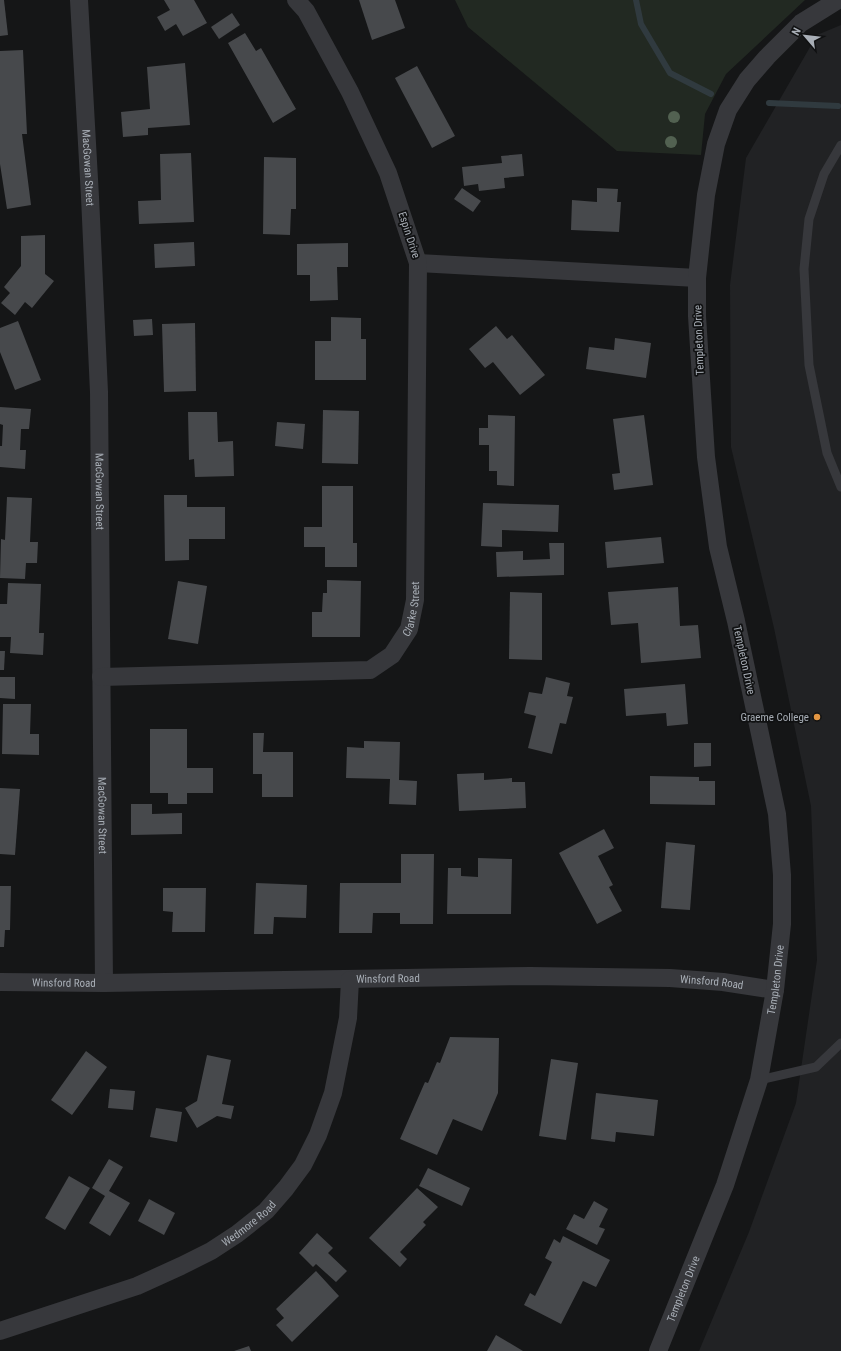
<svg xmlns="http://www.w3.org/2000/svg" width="841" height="1351" font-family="'Roboto Condensed',sans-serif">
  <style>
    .built { fill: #212224 }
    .green { fill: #222922 }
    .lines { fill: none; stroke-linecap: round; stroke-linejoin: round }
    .stream { stroke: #303a3f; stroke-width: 6 }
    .building { fill: #47494c }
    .service { stroke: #37383c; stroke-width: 9 }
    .minor { stroke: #37383c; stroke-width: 18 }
    .tree { fill: #526151 }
    .poi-dot { fill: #e29542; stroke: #101112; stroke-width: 1.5 }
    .labels { text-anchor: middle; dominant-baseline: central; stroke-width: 3.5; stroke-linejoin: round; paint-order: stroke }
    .street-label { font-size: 11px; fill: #a8aeb6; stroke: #101112 }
    .poi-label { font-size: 11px; fill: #a8aeb6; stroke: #101112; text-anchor: end }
  </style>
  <rect width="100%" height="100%" fill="#151617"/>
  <!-- built -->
  <path class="built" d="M841,25V1351H699L749,1232L796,1103L817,960L811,806L774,628L731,447L730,285L746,158L817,35Z"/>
  <!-- green -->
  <path class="green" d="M455,0H805L726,74L705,114L701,155L617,151L468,27Z"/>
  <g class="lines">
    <!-- stream -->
    <g class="stream">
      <path d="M636,0L641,24L670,73L711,94"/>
      <path d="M769,103L838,106"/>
    </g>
  </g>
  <!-- building -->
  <g class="building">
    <path d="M0,0H4L8,35L0,36Z"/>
    <path d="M164,0H194L207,23L183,36L176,24L165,31L157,17L170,10Z"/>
    <path d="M359,0H395L405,28L372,40Z"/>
    <path d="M232,13L240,25L219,39L211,27Z"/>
    <path d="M245,33L256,51L261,48L296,109L273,123L228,43Z"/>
    <path d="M23,50L27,134H22L31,205L7,209L0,164V51Z"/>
    <path d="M185,63L190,125L148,128V135L123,137L121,112L150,109L147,67Z"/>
    <path d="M417,66L455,136L432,148L395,78Z"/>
    <path d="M191,153L194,222L139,224L138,201L161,200L160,154Z"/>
    <path d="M522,154L524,176L504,178L505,188L479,191L478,184L464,186L462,167L502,163L501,156Z"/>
    <path d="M264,157L296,158V209H291L290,235L263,234Z"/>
    <path d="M462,188L481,201L473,212L454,199Z"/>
    <path d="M597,188L618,189L617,202H621L619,232L571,230L572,200L597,202Z"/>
    <path d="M45,235V274L54,281L32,308L25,302L15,315L1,303L10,293L4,287L21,266V236Z"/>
    <path d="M194,242L195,266L155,268L154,244Z"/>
    <path d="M348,243V267H337L338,300L310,301V275H297V244Z"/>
    <path d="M331,317L361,318V339H366V380H315V341H331Z"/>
    <path d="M152,319L153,335L134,336L133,320Z"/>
    <path d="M18,321L41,380L15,390L0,352V328Z"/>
    <path d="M195,323L196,391L164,392L162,324Z"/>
    <path d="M496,326L507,339L512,335L545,375L520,395L493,362L485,368L469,349Z"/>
    <path d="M615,338L651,343L646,378L586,369L589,347L614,350Z"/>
    <path d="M0,407L31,409L29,429H21L20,450H26L25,469L0,467V446H2L3,425L0,424Z"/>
    <path d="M323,410L359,411L358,464L322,463Z"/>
    <path d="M188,412H217L218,442L233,441L234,476L195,477L194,459L189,460Z"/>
    <path d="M488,415L515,416L514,486L497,485V471H489V445H479V428H488Z"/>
    <path d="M644,415L653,485L614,490L612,474L620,473L613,419Z"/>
    <path d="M277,422L305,424L303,449L275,446Z"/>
    <path d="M322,486H353V543H357V567H325V547H304V527H322Z"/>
    <path d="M164,495H187V507H225V539H189V560L165,561Z"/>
    <path d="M7,497L32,498L30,542H38L37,563H26L25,579L0,578L1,539L5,540Z"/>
    <path d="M483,503L559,505L558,532L502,530V547L481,546Z"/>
    <path d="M661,537L664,563L607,568L605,542Z"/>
    <path d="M549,543H564V575L497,577L496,552L523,551V560L550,559Z"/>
    <path d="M327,580L361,581L360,637H312V612H322L323,593H327Z"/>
    <path d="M178,581L207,586L198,644L168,639Z"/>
    <path d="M8,583L41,584L39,633H44L43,655L10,653L11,637H0V604H7Z"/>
    <path d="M678,587L680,626L698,625L701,658L641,663L638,623L611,625L608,592Z"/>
    <path d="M510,592L542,593V660L509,659Z"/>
    <path d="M0,651H5L4,670H0Z"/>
    <path d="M0,677H15V699L0,698Z"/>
    <path d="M546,677L570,683L567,696L573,697L566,724L560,723L552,754L528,748L536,716L524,713L529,692L542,694Z"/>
    <path d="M685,684L688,724L667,726L666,713L626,716L624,689Z"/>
    <path d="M3,704H31L30,734H39V755L2,754Z"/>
    <path d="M150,729H187V768H213V793H187V804H168V793H150Z"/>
    <path d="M253,733H264L263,752H293V797H262V774H253Z"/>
    <path d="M364,741L400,742L399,780L417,781L416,805L389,804L390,779L346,778L347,747L364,748Z"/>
    <path d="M694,743H711V766L694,767Z"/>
    <path d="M484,773V780L512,778V782H525L526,808L459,811L457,774Z"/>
    <path d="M650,776L699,777V781H715V805L650,804Z"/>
    <path d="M0,788L20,789L15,855L0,854Z"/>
    <path d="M131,804H152V814L182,813V834L131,835Z"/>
    <path d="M604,829L614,848L598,856L613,885L609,887L622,911L597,924L559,853Z"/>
    <path d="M666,842L695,845L690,910L661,908Z"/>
    <path d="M401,854H434L433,924H400V913H373L372,933H339L340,883H401Z"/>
    <path d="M478,858L512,859L511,914H447L448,868H461V876L478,877Z"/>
    <path d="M256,883L307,885L306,918L274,917L273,934H254Z"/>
    <path d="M0,886H11L10,930H5L4,947H0Z"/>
    <path d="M163,888H206L205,932H172L173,912L163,911Z"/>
    <path d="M450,1037L499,1038L498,1093L482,1131L453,1119L437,1155L400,1139L425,1082L428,1083L437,1062L440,1063Z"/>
    <path d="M86,1051L107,1067L72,1115L51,1100Z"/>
    <path d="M207,1055L231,1060L222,1104L234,1106L231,1119L217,1116L197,1128L185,1108L197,1101Z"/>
    <path d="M551,1059L578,1063L566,1140L539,1136Z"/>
    <path d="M110,1089L135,1091L133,1110L108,1108Z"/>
    <path d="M596,1093L658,1100L654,1136L616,1132L615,1142L591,1139Z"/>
    <path d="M156,1108L182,1112L177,1142L150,1137Z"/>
    <path d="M109,1159L123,1167L109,1191L130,1203L110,1236L89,1223L105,1196L92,1188Z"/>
    <path d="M428,1168L470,1188L462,1206L419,1186Z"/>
    <path d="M69,1176L90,1188L65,1230L45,1218Z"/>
    <path d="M417,1188L438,1207L423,1222L426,1225L400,1252L407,1259L400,1267L369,1238Z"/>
    <path d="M149,1199L175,1213L164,1235L138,1221Z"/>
    <path d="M594,1201L608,1209L599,1227L605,1229L597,1245L566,1229L574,1214L584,1219Z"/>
    <path d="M317,1233L333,1248L328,1253L347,1271L336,1282L316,1264L313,1267L299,1253Z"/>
    <path d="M563,1236L610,1260L596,1287L583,1281L561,1324L524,1305L530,1293L535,1296L552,1262L545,1258L554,1239L560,1243Z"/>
    <path d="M316,1271L339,1296L292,1342L276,1325L284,1318L276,1309Z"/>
    <path d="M496,1335L523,1351H487Z"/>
    <path d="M249,1346L251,1351H234Z"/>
  </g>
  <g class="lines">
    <!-- service -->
    <g class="service">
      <path d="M841,145L824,174L809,219L804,269L809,365L827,453L841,487"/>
      <path d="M759,1080L816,1067L841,1043"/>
    </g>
    <!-- minor -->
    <g class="minor">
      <path id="s1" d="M79,0L90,197L99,392L104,983"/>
      <path d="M418,263L697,278"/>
      <path id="s2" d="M101,677L370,670L392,655L409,629L415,600L418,263L388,173L350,92L306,11L296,0"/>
      <path id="s3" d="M0,982L104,983L530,976L670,978L723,982L775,990"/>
      <path id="s4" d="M0,1331L137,1286L181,1266L211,1251L237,1234L266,1211L286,1188L303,1165L318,1135L333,1093L348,1018L350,980"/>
      <path id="s5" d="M658,1351L725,1185L759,1080L775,990L782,924V875L777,814L736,621L718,547L706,457L697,316V278L706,195L716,144L728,110L747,80L767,57L801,23L838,0"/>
    </g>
  </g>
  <!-- trees -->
  <g class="tree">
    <circle cx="674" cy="117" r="6"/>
    <circle cx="671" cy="142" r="6"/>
  </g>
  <!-- markers -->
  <circle class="poi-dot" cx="817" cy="717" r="4"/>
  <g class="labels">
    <!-- street labels -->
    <g class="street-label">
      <text stroke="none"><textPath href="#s1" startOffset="168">MacGowan Street</textPath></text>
      <text transform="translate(409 235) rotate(72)">Espin Drive</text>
      <text transform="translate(699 340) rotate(-92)">Templeton Drive</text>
      <text stroke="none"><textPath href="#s1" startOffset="492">MacGowan Street</textPath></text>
      <text stroke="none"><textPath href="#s2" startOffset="347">Clarke Street</textPath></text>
      <text transform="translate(744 660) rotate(78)">Templeton Drive</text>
      <text stroke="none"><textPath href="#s1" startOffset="816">MacGowan Street</textPath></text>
      <text stroke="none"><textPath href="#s3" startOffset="388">Winsford Road</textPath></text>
      <text stroke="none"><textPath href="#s5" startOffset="391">Templeton Drive</textPath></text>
      <text stroke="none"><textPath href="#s3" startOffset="712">Winsford Road</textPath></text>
      <text stroke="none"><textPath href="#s3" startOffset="64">Winsford Road</textPath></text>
      <text stroke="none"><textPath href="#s4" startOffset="273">Wedmore Road</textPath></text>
      <text stroke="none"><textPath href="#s5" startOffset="67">Templeton Drive</textPath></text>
    </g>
    <!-- poi labels -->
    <g class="poi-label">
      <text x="809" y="717">Graeme College</text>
    </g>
  </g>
  <!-- north arrow -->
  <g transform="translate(805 36) rotate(298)" stroke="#101112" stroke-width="3" paint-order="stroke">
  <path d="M0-3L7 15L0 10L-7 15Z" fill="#a8aeb6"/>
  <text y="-6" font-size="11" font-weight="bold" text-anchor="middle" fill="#a8aeb6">N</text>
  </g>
</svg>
